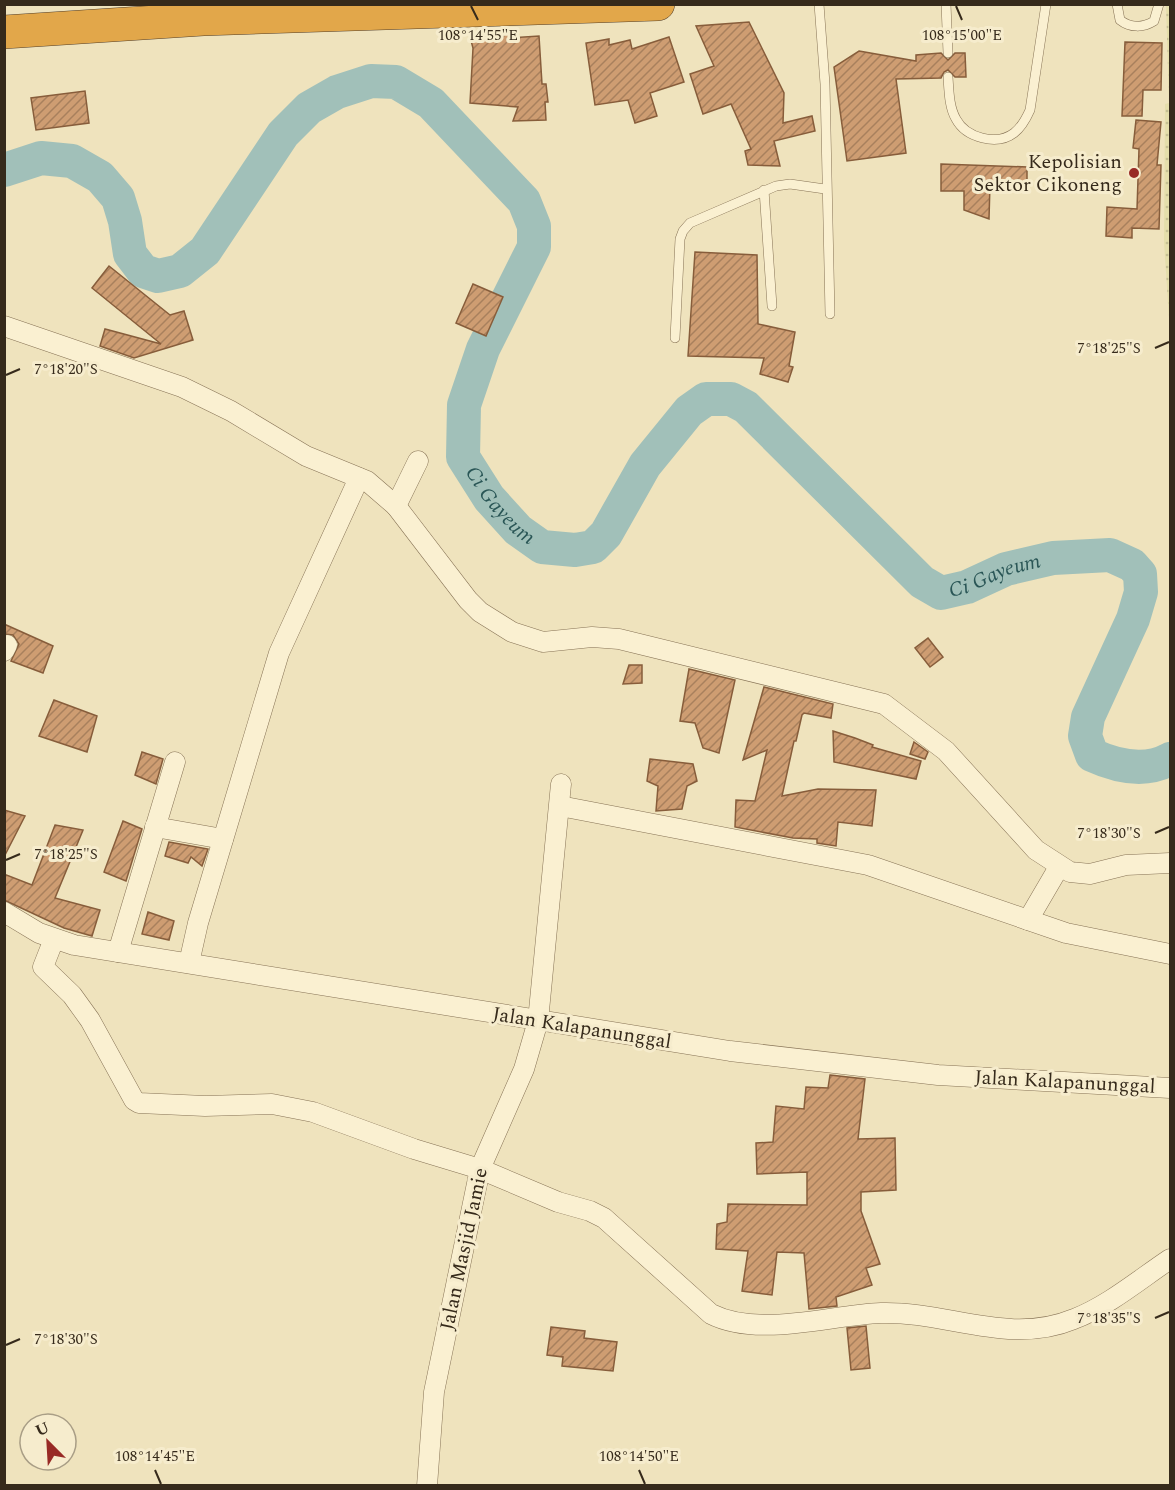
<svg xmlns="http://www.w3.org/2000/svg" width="1175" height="1490" font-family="Spectral,serif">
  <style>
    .farmland { fill: url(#farmland-dots) }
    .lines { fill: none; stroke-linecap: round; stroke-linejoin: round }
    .river { stroke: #a1c0b9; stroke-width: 34 }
    .building { fill: url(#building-hatch); stroke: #875d3b; stroke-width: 1.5 }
    .lane-casing { stroke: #877356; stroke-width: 10 }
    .street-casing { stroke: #877356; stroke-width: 21 }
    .highway-casing { stroke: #54402b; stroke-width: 34 }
    .lane { stroke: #faf0d1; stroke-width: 9 }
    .street { stroke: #faf0d1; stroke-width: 20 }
    .highway { stroke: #e2a74a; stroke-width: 33 }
    .ticks { fill: none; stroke: #362a1b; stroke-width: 2 }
    .poi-dot { fill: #982a25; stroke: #f6eccd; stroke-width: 2 }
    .labels { text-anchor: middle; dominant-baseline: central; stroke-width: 6; stroke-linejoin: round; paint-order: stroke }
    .poi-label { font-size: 20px; fill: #362a1b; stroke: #f6eccd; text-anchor: end }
    .street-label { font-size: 20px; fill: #362a1b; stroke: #f6eccd }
    .water-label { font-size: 21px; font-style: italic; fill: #2a5656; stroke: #f6eccd }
    .ticks-label { font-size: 15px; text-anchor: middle; fill: #362a1b; stroke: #f6eccd; stroke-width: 6; stroke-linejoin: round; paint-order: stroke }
  </style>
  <defs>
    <pattern id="farmland-dots" width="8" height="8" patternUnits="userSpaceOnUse" patternTransform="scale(1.5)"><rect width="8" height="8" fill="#e5deab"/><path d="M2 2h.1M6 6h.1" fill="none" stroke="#c5bf93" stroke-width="1.8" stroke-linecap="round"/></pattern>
    <pattern id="building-hatch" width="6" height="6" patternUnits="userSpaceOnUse" patternTransform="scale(1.5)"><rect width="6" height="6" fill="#ce9d72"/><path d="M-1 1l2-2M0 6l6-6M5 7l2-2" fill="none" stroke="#a8805d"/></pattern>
  </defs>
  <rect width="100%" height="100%" fill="#efe3bd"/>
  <!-- farmland -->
  <path class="farmland" d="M1166,5H1170V334L1164,242L1165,104L1169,103Z"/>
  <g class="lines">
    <!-- river -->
    <path class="river" id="s1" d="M4,170L41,158L72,161L100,177L118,198L125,221L130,254L143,271L158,276L180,271L205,251L283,134L309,108L337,92L371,81L396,82L431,103L524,201L534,226V247L483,349L464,405L463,457L489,498L518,530L542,547L575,550L593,547L606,534L645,465L689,411L706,399H731L746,407L922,582L941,593L967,587L1006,569L1053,558L1110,555L1132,565L1140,574L1141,592L1133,619L1088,717L1085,736L1092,755C1116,766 1145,773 1170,759"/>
  </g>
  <!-- building -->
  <g class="building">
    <path d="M749,22L784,93L783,123L812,116L815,131L774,141L780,166L748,165L745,151L751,149L731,104L703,114L690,74L714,66L696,26Z"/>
    <path d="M508,34L509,38L539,36L542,84H546L548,102H545L546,120L513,121L518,107L470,103L473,48L470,37Z"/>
    <path d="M669,37L684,82L650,93L657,116L635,123L628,100L595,105L586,43L609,39V45L630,40L632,49Z"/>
    <path d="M1125,42L1162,43L1161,90H1143L1142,116H1122Z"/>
    <path d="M859,51L916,61V55L941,53L948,60L955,53H965L966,77H955L948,70L944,72L941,78L896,79L906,153L847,161L834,67Z"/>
    <path d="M85,91L89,123L36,130L31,98Z"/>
    <path d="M1136,120L1161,122L1157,165H1161L1159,229L1132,228V238L1106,236L1107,207L1137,209L1139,149L1133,148Z"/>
    <path d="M941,164L1027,167V186L990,184L989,219L964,210V191H941Z"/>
    <path d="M695,252L757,255L758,324L795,332L789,366L793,367L788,382L760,374L764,358L688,356Z"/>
    <path d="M109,266L170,315L184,311L193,340L134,358L100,346L105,329L161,344L92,288Z"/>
    <path d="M473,284L503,297L486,336L456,323Z"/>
    <path d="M4,624L53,646L43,673L11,661L19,644L13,635L4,634Z"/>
    <path d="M928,638L943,657L930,667L915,648Z"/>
    <path d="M629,665H642V683L623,684Z"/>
    <path d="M689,669L735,680L719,753L703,748L695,723L680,721Z"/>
    <path d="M764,687L833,704L831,718L804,713L802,715L796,741H794L782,796L818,789L876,790L872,826L838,822L836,846L817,843V839L793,838L735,827L736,800L755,801L767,750L743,760Z"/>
    <path d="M54,700L97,716L87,752L39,736Z"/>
    <path d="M833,731L855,738L873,745L872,747L921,761L916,779L834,762Z"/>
    <path d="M914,742L928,752L925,759L910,754Z"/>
    <path d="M142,752L163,759L156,784L135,775Z"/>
    <path d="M650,759L693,764L697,781L687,786L682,809L656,811L658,786L647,781Z"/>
    <path d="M4,810L25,816L4,857Z"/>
    <path d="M123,821L142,829L126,881L104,872Z"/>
    <path d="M55,825L83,830L55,898L100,910L92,936L64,928L4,900V874L32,885Z"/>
    <path d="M169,842L208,849L202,866L191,857L188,863L165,856Z"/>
    <path d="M148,912L174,921L169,940L142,934Z"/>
    <path d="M830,1075L865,1079L858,1139L895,1138L896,1190L861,1192V1211L880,1264L866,1268L872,1285L836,1297L837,1306L809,1309L804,1253L777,1252L772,1295L742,1291L748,1251L716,1249L717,1224L727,1222L728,1204L807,1205V1172L757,1174L756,1143L773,1142L776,1106L804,1109L806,1087L828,1088Z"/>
    <path d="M866,1326L870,1368L851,1370L847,1328Z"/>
    <path d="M551,1327L585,1331L584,1338L617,1342L613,1371L562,1366L563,1357L547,1355Z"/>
  </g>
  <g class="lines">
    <defs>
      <g id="lane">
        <path d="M819,4L825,84L830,314"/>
        <path d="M946,4L948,53"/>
        <path d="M1117,4L1120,20C1130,28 1143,28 1154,21L1159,4"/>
        <path d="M948,77C949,91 949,107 956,119C966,138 997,146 1014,133C1022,127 1026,119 1030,110L1046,4"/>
        <path d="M764,190L772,306"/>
        <path d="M675,338L680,239L683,231L690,223L776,186L790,184L825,189"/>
      </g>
      <g id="street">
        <path d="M4,326L182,387L231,411L306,456L367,481L396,506L468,600L480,612L512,632L543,642L592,637L619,639L884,704L946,751L1036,850L1070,872L1090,874L1126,865L1170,863"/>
        <path d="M396,506L418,461"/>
        <path d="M4,651L7,645"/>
        <path d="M560,806L868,865L1066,933L1170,954"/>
        <path d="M155,827L223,839"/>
        <path d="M4,912L39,933L74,945L730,1051L938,1075L1170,1088"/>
        <path d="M1028,920L1059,867"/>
        <path d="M54,939L43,967L72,995L90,1020L134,1100L139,1103L205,1106L272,1104L313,1112L414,1149L480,1169L558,1202L590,1211L604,1218L711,1314C759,1338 829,1315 881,1313C947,1311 1009,1346 1074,1319C1108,1306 1140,1279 1170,1259"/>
        <path d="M118,952L175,762"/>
        <path d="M189,963L198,923L279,653L359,478"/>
        <path d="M427,1486L434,1392L480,1169L524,1069L538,1021L561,784"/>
      </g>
      <path id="highway" d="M4,32L203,19L658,4"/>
    </defs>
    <!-- lane casing -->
    <use href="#lane" class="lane-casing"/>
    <!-- street casing -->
    <use href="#street" class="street-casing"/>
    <!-- highway casing -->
    <use href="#highway" class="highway-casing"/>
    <!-- lane -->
    <use href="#lane" class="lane"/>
    <!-- street -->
    <use href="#street" class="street"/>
    <!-- highway -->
    <use href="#highway" class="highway"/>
  </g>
  <!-- ticks -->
  <path class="ticks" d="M471,6L478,20M956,6L962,20M1155,348L1169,342M6,375L20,369M1155,833L1169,827M6,860L20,854M1155,1318L1169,1312M6,1345L20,1339M155,1470L161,1484M639,1470L645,1484"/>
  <!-- markers -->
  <circle class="poi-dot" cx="1134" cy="173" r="6"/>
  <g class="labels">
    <!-- poi labels -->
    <g class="poi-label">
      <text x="1122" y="162">Kepolisian<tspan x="1122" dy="23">Sektor Cikoneng</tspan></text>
    </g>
    <!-- street labels -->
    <g class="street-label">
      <text transform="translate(582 1028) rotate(9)">Jalan Kalapanunggal</text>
      <text transform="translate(1065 1082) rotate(3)">Jalan Kalapanunggal</text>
      <text transform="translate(464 1249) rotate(-78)">Jalan Masjid Jamie</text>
    </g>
    <!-- water labels -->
    <g class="water-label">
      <text stroke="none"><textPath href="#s1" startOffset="1060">Ci Gayeum</textPath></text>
      <text stroke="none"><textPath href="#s1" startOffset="1728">Ci Gayeum</textPath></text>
    </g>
  </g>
  <g class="ticks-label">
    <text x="478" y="40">108°14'55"E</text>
    <text x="962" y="40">108°15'00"E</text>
    <text x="1109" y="353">7°18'25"S</text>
    <text x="66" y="374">7°18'20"S</text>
    <text x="1109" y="838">7°18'30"S</text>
    <text x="66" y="859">7°18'25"S</text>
    <text x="1109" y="1323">7°18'35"S</text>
    <text x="66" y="1344">7°18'30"S</text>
    <text x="155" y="1461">108°14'45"E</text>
    <text x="639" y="1461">108°14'50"E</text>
  </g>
  <!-- border -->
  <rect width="1175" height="1490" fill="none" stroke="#362a1b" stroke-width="12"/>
  <!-- north arrow -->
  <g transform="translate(48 1442) rotate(336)"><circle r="28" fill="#f6eccd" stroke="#a99e86" stroke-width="1.5"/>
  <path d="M0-4.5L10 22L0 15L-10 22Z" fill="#982a25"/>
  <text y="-9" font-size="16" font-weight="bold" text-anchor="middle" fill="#362a1b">U</text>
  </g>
</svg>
